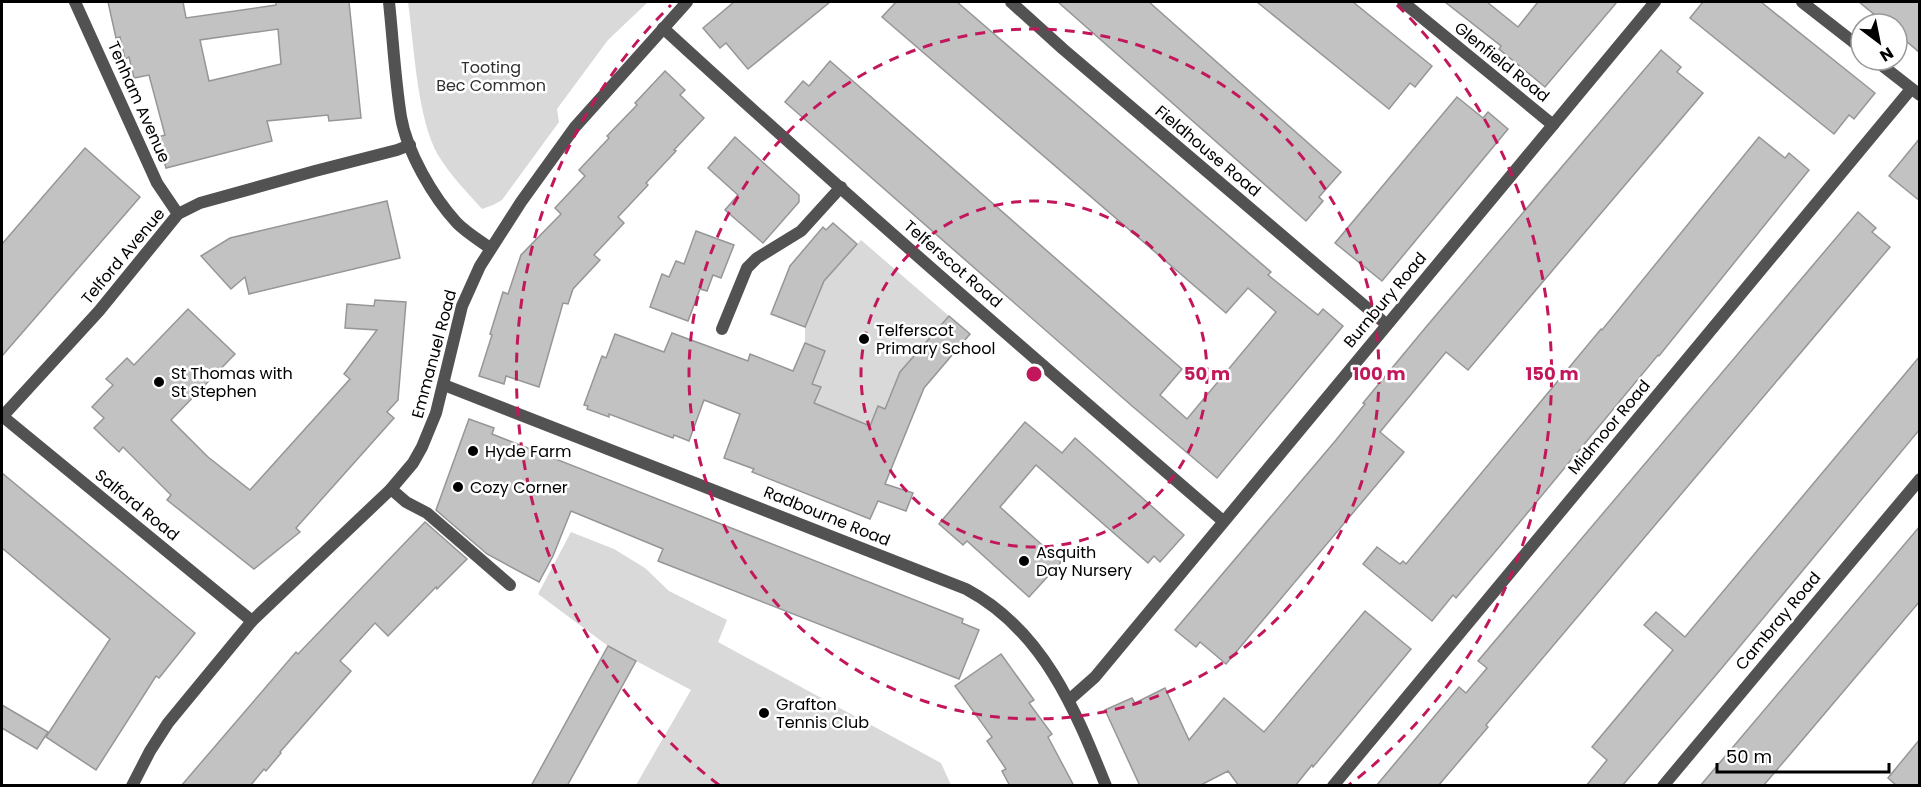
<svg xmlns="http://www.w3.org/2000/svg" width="1921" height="787" font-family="Poppins,sans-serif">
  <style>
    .green { fill: #d9d9d9 }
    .building { fill: #c2c2c2; stroke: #969696; stroke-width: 1.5; fill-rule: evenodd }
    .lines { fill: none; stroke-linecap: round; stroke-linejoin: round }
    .minor { stroke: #525252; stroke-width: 12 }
    .tertiary { stroke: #525252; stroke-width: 12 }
    .ring { fill: none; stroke: #c2185b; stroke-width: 3; stroke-dasharray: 10 8 }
    .poi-dot { fill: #000; stroke: #fff; stroke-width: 2 }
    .labels { text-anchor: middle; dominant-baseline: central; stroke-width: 5; stroke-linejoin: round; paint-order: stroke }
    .street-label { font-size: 16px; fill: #000; stroke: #fff }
    .park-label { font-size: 16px; fill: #303030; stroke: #fff }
    .poi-label { font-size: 16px; fill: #000; stroke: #fff; text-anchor: start }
    .centre { fill: #c2185b; stroke: #fff; stroke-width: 3 }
    .ring-label { font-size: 18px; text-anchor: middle; font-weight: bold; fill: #c2185b; stroke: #fff; stroke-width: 5; stroke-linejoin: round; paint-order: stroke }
  </style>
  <rect width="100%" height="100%" fill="#fff"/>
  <!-- green -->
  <g class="green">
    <path d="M408,2H648L608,40L557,109L559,122L502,200L493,205L482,209C467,192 450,175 438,155C417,118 414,45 408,2Z"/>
    <path d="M861,240L949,316L907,364L885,409L870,426L814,403L821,388L812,384L825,351L805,343V327L829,268L835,269Z"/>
    <path d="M571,532L614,549L645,568L669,591L727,620L718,642L941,763L951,785H636L691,690L608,646L538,594Z"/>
  </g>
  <!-- building -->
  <g class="building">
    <path d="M108,2H183L186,18L276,5V2H349L361,118L329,121L328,115L267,121L272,141L166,168L158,137L165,135L149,75L134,78L129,57L125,59L120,37L116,38ZM278,29L281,64L209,81L200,40Z"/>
    <path d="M734,2H830L748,69L726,43L720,48L703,28Z"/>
    <path d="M896,2H957L1271,272L1268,275L1318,315L1323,309L1343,326L1217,478L1132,406L785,102L803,81L809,86L830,61L1182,369L1160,395L1187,419L1276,312L1248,288L1226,313L882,17Z"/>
    <path d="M1058,2H1149L1341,172L1319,197L1323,201L1306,221Z"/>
    <path d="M1257,2H1353L1432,66L1415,87L1410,83L1389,109Z"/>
    <path d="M1445,2H1487L1518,27L1538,2H1617L1545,87L1499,49L1501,46Z"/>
    <path d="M1703,2H1761L1875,93L1854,119L1849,115L1834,134L1690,18Z"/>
    <path d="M1859,2H1920V53L1897,33V24H1886Z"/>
    <path d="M1661,50L1681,67L1677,72L1703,93L1468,370L1446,352L1380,432L1404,452L1226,664L1200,642L1196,647L1175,630L1336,440L1365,404L1363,403L1426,327Z"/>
    <path d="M665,71L685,90L680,95L704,118L674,150L676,151L646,183L648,185L618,217L624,223L594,255L600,260L573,289L568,304L563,303L539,387L506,376L504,384L479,376L492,335L490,334L503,292L508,294L521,255L561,214L555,208L585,176L579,170L609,138L607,136L637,105L635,103Z"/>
    <path d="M1457,97L1483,118L1488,112L1508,129L1382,281L1335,243Z"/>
    <path d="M735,137L799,195V202L763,243L725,210L738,195L708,168Z"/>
    <path d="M1759,137L1785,158L1789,153L1809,170L1671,341L1659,356L1658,355L1500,546L1456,598L1453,595L1432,621L1363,564L1377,547L1400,564L1403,561L1406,564L1601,329L1602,330Z"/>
    <path d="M1920,138V201L1889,176Z"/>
    <path d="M85,148L140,197L2,356V244Z"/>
    <path d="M387,201L400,258L249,294L245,277L231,289L201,256L230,238Z"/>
    <path d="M1858,212L1876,228L1872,232L1890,247L1486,725L1488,727L1438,786H1376L1459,687L1466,693L1487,668L1478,661Z"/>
    <path d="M833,223L857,244L824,281L805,327L771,314L790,266L823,227L826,230Z"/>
    <path d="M696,231L734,245L721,278L713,275L707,291L700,289L688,321L650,307L662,274L669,277L676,261L684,264Z"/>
    <path d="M375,300L406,302L398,400L387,412L394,418L296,528L300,532L254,569L167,500L171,495L123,447L119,452L94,428L104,418L92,407L113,385L106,379L127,358L134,365L188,309L235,354L171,420L208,457L250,490L350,379L344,374L377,330L345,328L347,304L374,306Z"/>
    <path d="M949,316L970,334L924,388L885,484L913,493L906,511L878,501L870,519L752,472L754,469L724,458L740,414L704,400L689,441L674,435L673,438L609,414V417L587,409L588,406L584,405L602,356L606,358L615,334L664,352L672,333L748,361L750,354L793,371L805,343L825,351L812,384L821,387L814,403L870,426L878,406L885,409L900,372Z"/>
    <path d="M1920,356V429L1721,669L1622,786H1586L1607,760L1592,747L1673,650L1644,625L1656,612L1685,637Z"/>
    <path d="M469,419L494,428L492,434L963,619L962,623L979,630L959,679L658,561L663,549L571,511L553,556L539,582L487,554L436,510Z"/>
    <path d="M1025,422L1062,453L1075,438L1184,535L1160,562L1154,556L1148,563L1036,465L1000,507L1061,562L1029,597L967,541L963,545L939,524Z"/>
    <path d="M2,473L195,633L159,678L156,676L96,770L46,737L110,639L2,548Z"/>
    <path d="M425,522L467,559L437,589L436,587L388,636L375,623L340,661L351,671L280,752L281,753L266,771L264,769L250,786H181L296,652L298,654Z"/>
    <path d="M1920,526V601L1798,745L1763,786H1700Z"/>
    <path d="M1365,611L1411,649L1313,767L1312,765L1295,786H1239L1228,771L1199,786H1140L1105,710L1132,698L1135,703L1165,688L1189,740L1224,698L1264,732Z"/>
    <path d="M608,646L636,661L567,786H531Z"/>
    <path d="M1001,654L1034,700L1029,703L1052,734L1048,737L1074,786H1010L1002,771L1006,769L987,741L992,737L955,686Z"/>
    <path d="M2,705L48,732L37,749L2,728Z"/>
    <path d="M1920,739V786H1897L1888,778Z"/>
  </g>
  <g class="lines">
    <!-- minor -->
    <g class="minor">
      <path d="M75,2L157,183L178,214"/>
      <path d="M389,2C393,40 395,79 401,117C407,152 433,197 457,223C467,233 479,240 490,248"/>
      <path d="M1011,2L1063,49L1386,324"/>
      <path d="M1403,2L1553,125"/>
      <path d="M1802,2L1861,48"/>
      <path d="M663,28C846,196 1035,359 1223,521"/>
      <path d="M1875,60L1920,95"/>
      <path d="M722,329L747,268L757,258L801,231L841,187"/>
      <path d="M444,385L966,589C1043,630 1075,709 1106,786"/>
      <path d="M2,416L252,621"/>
      <path d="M2,417L99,311L178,214L200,203L315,171L397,150L410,145"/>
      <path d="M391,489L406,502L427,513L510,585"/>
      <path d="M1069,700L1095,677L1655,2"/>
      <path d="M1333,786L1911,89"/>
      <path d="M1663,786L1920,479"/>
    </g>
    <!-- tertiary -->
    <path class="tertiary" d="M132,786L150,751L168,723L252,621L391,489L413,463L422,447L436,413L462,306L480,266L521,202L575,127L687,2"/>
  </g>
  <!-- distance rings -->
  <g class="ring">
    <circle cx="1034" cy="374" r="173"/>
    <circle cx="1034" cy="374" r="345"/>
    <path d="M719 785A518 518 0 0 1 671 5M1397 5A518 518 0 0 1 1349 785"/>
  </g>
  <!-- markers -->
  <g class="poi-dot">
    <circle cx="864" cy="339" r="6"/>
    <circle cx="159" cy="382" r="6"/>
    <circle cx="473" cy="451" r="6"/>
    <circle cx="458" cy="487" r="6"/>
    <circle cx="1024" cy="561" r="6"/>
    <circle cx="764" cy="713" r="6"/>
  </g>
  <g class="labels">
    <!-- street labels -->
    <g class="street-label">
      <text transform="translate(1502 62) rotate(39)">Glenfield Road</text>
      <text transform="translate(139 102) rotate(66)">Tenham Avenue</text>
      <text transform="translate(1208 151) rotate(40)">Fieldhouse Road</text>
      <text transform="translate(123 256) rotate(-50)">Telford Avenue</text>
      <text transform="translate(953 264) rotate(41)">Telferscot Road</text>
      <text transform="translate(1385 300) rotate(-50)">Burnbury Road</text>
      <text transform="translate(434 354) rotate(-75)">Emmanuel Road</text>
      <text transform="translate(1609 427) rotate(-50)">Midmoor Road</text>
      <text transform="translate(137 505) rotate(39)">Salford Road</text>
      <text transform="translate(827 516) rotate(22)">Radbourne Road</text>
      <text transform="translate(1778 621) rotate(-50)">Cambray Road</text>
    </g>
    <!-- park labels -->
    <g class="park-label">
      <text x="491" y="67">Tooting<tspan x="491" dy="18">Bec Common</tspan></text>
    </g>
    <!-- poi labels -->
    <g class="poi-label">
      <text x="876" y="330">Telferscot<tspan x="876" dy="18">Primary School</tspan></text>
      <text x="171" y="373">St Thomas with<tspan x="171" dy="18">St Stephen</tspan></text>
      <text x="485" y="451">Hyde Farm</text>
      <text x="470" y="487">Cozy Corner</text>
      <text x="1036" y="552">Asquith<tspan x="1036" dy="18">Day Nursery</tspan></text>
      <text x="776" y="704">Grafton<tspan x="776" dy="18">Tennis Club</tspan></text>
    </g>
  </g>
  <circle cx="1034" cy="374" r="9" class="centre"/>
  <g class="ring-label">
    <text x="1207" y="380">50 m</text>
    <text x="1379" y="380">100 m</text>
    <text x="1552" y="380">150 m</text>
  </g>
  <!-- border -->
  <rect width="1921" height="787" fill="none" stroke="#000000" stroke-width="6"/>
  <!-- north arrow -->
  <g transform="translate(1879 42) rotate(148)"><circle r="28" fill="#ffffff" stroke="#999999" stroke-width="1.5"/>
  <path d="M0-4.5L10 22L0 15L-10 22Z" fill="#000000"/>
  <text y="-9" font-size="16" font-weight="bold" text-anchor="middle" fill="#000000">N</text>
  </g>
  <!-- scale -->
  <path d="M1717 763v9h172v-9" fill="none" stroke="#000000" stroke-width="3"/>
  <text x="1726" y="763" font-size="18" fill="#000000" stroke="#ffffff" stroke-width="4.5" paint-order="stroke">50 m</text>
</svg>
